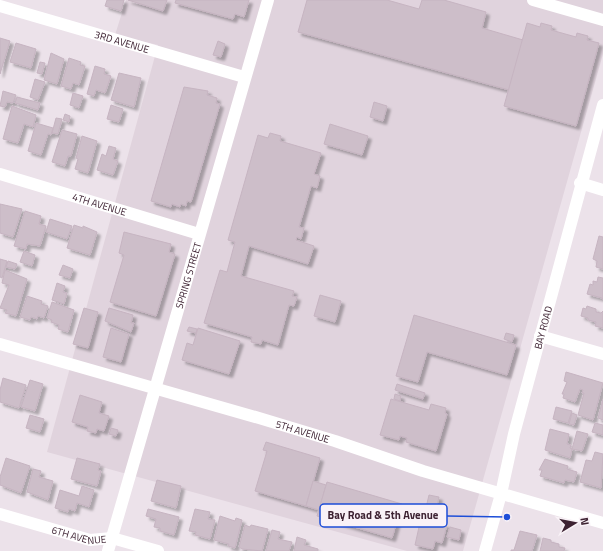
<svg xmlns="http://www.w3.org/2000/svg" width="603" height="551" font-family="'Titillium Web',sans-serif">
  <style>
    .built { fill: #e0d3dd }
    .building { fill: #cdbec9; stroke: #c6b4c1; filter: url(#shadow) }
    .lines { fill: none; stroke-linecap: round; stroke-linejoin: round }
    .minor { stroke: #fff; stroke-width: 12 }
    .labels { text-anchor: middle; dominant-baseline: central; stroke-width: 3.5; stroke-linejoin: round; paint-order: stroke }
    .street-label { font-size: 10px; fill: #3d2232; stroke: #f9f2f7 }
    .leader { fill: none; stroke: #1d4ed8; stroke-width: 1.5 }
    .callout-dot { fill: #1d4ed8; stroke: #f9f2f7; stroke-width: 1.5 }
    .callout { fill: #f9f2f7; stroke: #1d4ed8; stroke-width: 1.5 }
    .callout-label { font-size: 11px; text-anchor: middle; font-weight: bold; fill: #3d2232 }
  </style>
  <defs>
    <filter id="shadow"><feDropShadow dx="3.5" dy="3.5" stdDeviation="1" flood-color="#0004"/></filter>
  </defs>
  <rect width="100%" height="100%" fill="#ece2ea"/>
  <!-- built -->
  <path class="built" d="M126,0H603V54L463,551H407L47,452L158,45L115,35Z"/>
  <!-- building -->
  <g class="building">
    <path d="M107,0H124L121,11L105,6Z"/>
    <path d="M128,0H167L163,11Z"/>
    <path d="M176,0H249L244,17L235,14L233,19L175,3Z"/>
    <path d="M307,0H387L419,9L422,0H444L486,12L482,28L523,40L509,90L298,32Z"/>
    <path d="M527,23L540,27L541,23L552,26L551,30L576,37L577,33L588,36L587,40L599,43L576,126L504,106Z"/>
    <path d="M0,38L10,41L0,74Z"/>
    <path d="M218,41L225,44L221,57L213,55Z"/>
    <path d="M16,43L36,49L31,68L10,62Z"/>
    <path d="M51,53L64,59L57,84L44,80Z"/>
    <path d="M69,58L81,62L80,65L85,66L79,85L73,83L71,89L61,86Z"/>
    <path d="M40,62L45,63L42,74L37,73Z"/>
    <path d="M95,66L105,69L104,74L111,76L105,93L96,90L94,96L87,94Z"/>
    <path d="M119,73L141,78L134,107L111,100Z"/>
    <path d="M35,79L45,82L38,100L30,97Z"/>
    <path d="M184,87L208,91L207,95L217,98L216,103L220,104L191,202L187,201L186,206L181,204L180,207L172,204L171,207L151,201Z"/>
    <path d="M3,91L16,95L13,103L7,102L5,107L0,106Z"/>
    <path d="M73,93L83,96L79,108L70,105Z"/>
    <path d="M17,97L40,103L38,110L15,103Z"/>
    <path d="M374,102L387,106L383,121L370,117Z"/>
    <path d="M111,105L123,109L119,122L107,119Z"/>
    <path d="M12,106L36,115L33,127L24,124L18,143L3,139Z"/>
    <path d="M65,114L70,116L69,122L63,120Z"/>
    <path d="M56,118L62,119L58,134L52,133Z"/>
    <path d="M36,123L53,128L51,135L48,134L41,155L28,151Z"/>
    <path d="M330,124L368,136L362,155L324,144Z"/>
    <path d="M62,130L77,134L71,156H68L65,166L52,162Z"/>
    <path d="M270,133L281,136L280,141L321,153L314,174L320,176L317,188L311,186L299,227L304,228L301,239L297,237L296,240L314,246L308,264L249,246L241,276L294,291L292,296L297,297L294,306L289,305L278,345L262,340L261,344L251,342L252,337L204,323L220,270L227,272L235,242L228,240L258,135L268,138Z"/>
    <path d="M82,136L97,141L88,173L75,169L78,159L76,158Z"/>
    <path d="M109,146L116,148L113,159L118,161L113,175L97,170L102,154L106,156Z"/>
    <path d="M0,204L22,209L13,237L0,233Z"/>
    <path d="M25,211L41,216L39,224L46,226L40,246L27,244L26,249L14,246Z"/>
    <path d="M50,219L72,226L67,239L46,232Z"/>
    <path d="M74,225L83,228V226L97,232L90,255L67,248Z"/>
    <path d="M124,232L171,244L169,252L175,254L156,316L110,302L124,255L119,253Z"/>
    <path d="M599,236L603,237V269L596,267L597,261L593,259Z"/>
    <path d="M24,251L35,255L32,266L20,262Z"/>
    <path d="M0,259L7,261L2,278L0,277Z"/>
    <path d="M8,261L17,264L15,269L6,267Z"/>
    <path d="M63,265L73,269L70,278L59,275Z"/>
    <path d="M5,270L27,279L16,316L5,313L7,310L0,308L9,285L2,283Z"/>
    <path d="M598,277L603,278V300L602,298L587,294L590,284L593,285V281L597,282Z"/>
    <path d="M57,283L65,286L63,292L67,293L64,304L52,300Z"/>
    <path d="M320,295L341,301L335,322L314,316Z"/>
    <path d="M27,296L42,301L41,304L48,306L44,318L38,316L37,319L31,317L30,320L20,317Z"/>
    <path d="M52,302L74,310L68,332L58,329L59,325L51,322L52,320L47,318Z"/>
    <path d="M587,306L596,309V312L601,313L603,311V328L595,326L596,322L588,320V318L581,316L583,308L586,309Z"/>
    <path d="M84,308L98,312L88,348L73,344Z"/>
    <path d="M109,308L133,315L131,323H134L131,332L105,321Z"/>
    <path d="M414,315L516,345L507,375L427,352L418,382L396,376Z"/>
    <path d="M189,327L197,329L196,333L187,331Z"/>
    <path d="M111,328L129,334L121,362L103,357Z"/>
    <path d="M198,328L240,341L229,374L182,360L187,343L193,345Z"/>
    <path d="M506,333L514,335L512,342L504,339Z"/>
    <path d="M566,372L603,383L593,420L578,415L584,393H582L583,390L580,389L575,402L563,398L564,394H562L567,382L564,381Z"/>
    <path d="M3,378L26,385L19,408L0,402V390Z"/>
    <path d="M30,380L43,384L35,411L21,407Z"/>
    <path d="M397,384L425,393L423,399L395,390Z"/>
    <path d="M395,394L401,396L400,401L394,399Z"/>
    <path d="M80,395L102,402L99,413L109,416L104,431L97,429L96,433L87,431L88,427L72,422Z"/>
    <path d="M391,399L429,410L431,404L446,408L445,413L447,414L436,451L406,442L407,438L400,436L399,440L380,435Z"/>
    <path d="M603,399V420L598,418Z"/>
    <path d="M556,407L572,411L568,423L553,419Z"/>
    <path d="M572,413L577,415L574,425L569,424Z"/>
    <path d="M30,415L44,419L40,432L26,428Z"/>
    <path d="M595,423L603,425V435L592,432Z"/>
    <path d="M111,428L118,430L116,436L109,434Z"/>
    <path d="M550,429L569,434L567,444L571,445L570,448L572,449L570,458L545,450Z"/>
    <path d="M577,431L588,434L582,451L572,449Z"/>
    <path d="M266,442L320,458L306,506L255,491L267,451L263,450Z"/>
    <path d="M595,452L603,454L601,488L580,482L586,460L592,461Z"/>
    <path d="M6,458L30,466L21,493L0,485V477Z"/>
    <path d="M77,458L100,464L98,470L101,471L97,486L71,479Z"/>
    <path d="M545,459L568,466L567,469L577,472L574,482L565,480L564,483L540,476L542,470H539Z"/>
    <path d="M33,469L41,471L39,477L53,481L48,500L27,492Z"/>
    <path d="M157,480L181,486L176,508L151,501Z"/>
    <path d="M313,481L326,485L319,510L306,506Z"/>
    <path d="M327,482L402,504L392,538L317,516Z"/>
    <path d="M82,486L94,490L89,507L77,503L75,511L69,509L68,512L55,508L60,490L79,496Z"/>
    <path d="M429,495L439,497L434,518L424,516Z"/>
    <path d="M148,509L179,517L174,535L160,531V528L154,527L156,519L146,516Z"/>
    <path d="M195,509L210,512L208,519L215,520L210,539L195,535L196,532L189,531Z"/>
    <path d="M220,516L235,521L236,518L242,520L235,548L228,546L229,544L214,540Z"/>
    <path d="M421,518L447,525L442,543L435,541L433,549L415,545Z"/>
    <path d="M245,525L250,527L251,525L268,529L262,551L242,549L239,547Z"/>
    <path d="M450,527L461,530L459,540L447,537Z"/>
    <path d="M272,530L280,532L278,539L292,542L289,551H266Z"/>
    <path d="M520,531L537,535L532,551H511V550H514Z"/>
    <path d="M297,537L306,540L304,545L318,549V551H294Z"/>
    <path d="M543,538L551,540V542L559,544V547L565,548L564,551H540Z"/>
  </g>
  <g class="lines">
    <!-- minor -->
    <g class="minor">
      <path d="M533,0L603,20"/>
      <path id="s1" d="M0,6L244,77"/>
      <path id="s2" d="M0,174L199,234"/>
      <path d="M580,183L603,190"/>
      <path d="M540,336L603,354"/>
      <path id="s3" d="M0,344L259,418L335,441L423,471L603,523"/>
      <path id="s4" d="M0,514L90,540L112,538L158,551"/>
      <path id="s5" d="M108,551L268,0"/>
      <path id="s6" d="M485,551L501,494L514,434L603,105"/>
    </g>
  </g>
  <g class="labels">
    <!-- street labels -->
    <g class="street-label">
      <text stroke="none"><textPath href="#s1" startOffset="127">3RD AVENUE</textPath></text>
      <text stroke="none"><textPath href="#s2" startOffset="104">4TH AVENUE</textPath></text>
      <text stroke="none"><textPath href="#s5" startOffset="287">SPRING STREET</textPath></text>
      <text stroke="none"><textPath href="#s6" startOffset="231">BAY ROAD</textPath></text>
      <text stroke="none"><textPath href="#s3" startOffset="315">5TH AVENUE</textPath></text>
      <text stroke="none"><textPath href="#s4" startOffset="82">6TH AVENUE</textPath></text>
    </g>
  </g>
  <!-- callouts -->
  <path class="leader" d="M507 517L447 516"/>
  <circle class="callout-dot" cx="507" cy="517" r="4"/>
  <rect class="callout" x="320" y="504" width="127" height="23" rx="4"/>
  <g class="callout-label">
    <text x="383" y="519">Bay Road &amp; 5th Avenue</text>
  </g>
  <!-- north arrow -->
  <g transform="translate(575 523) rotate(80)" stroke="#f9f2f7" stroke-width="3" paint-order="stroke">
  <path d="M0-3L7 15L0 10L-7 15Z" fill="#3d2232"/>
  <text y="-6" font-size="11" font-weight="bold" text-anchor="middle" fill="#3d2232">N</text>
  </g>
</svg>
